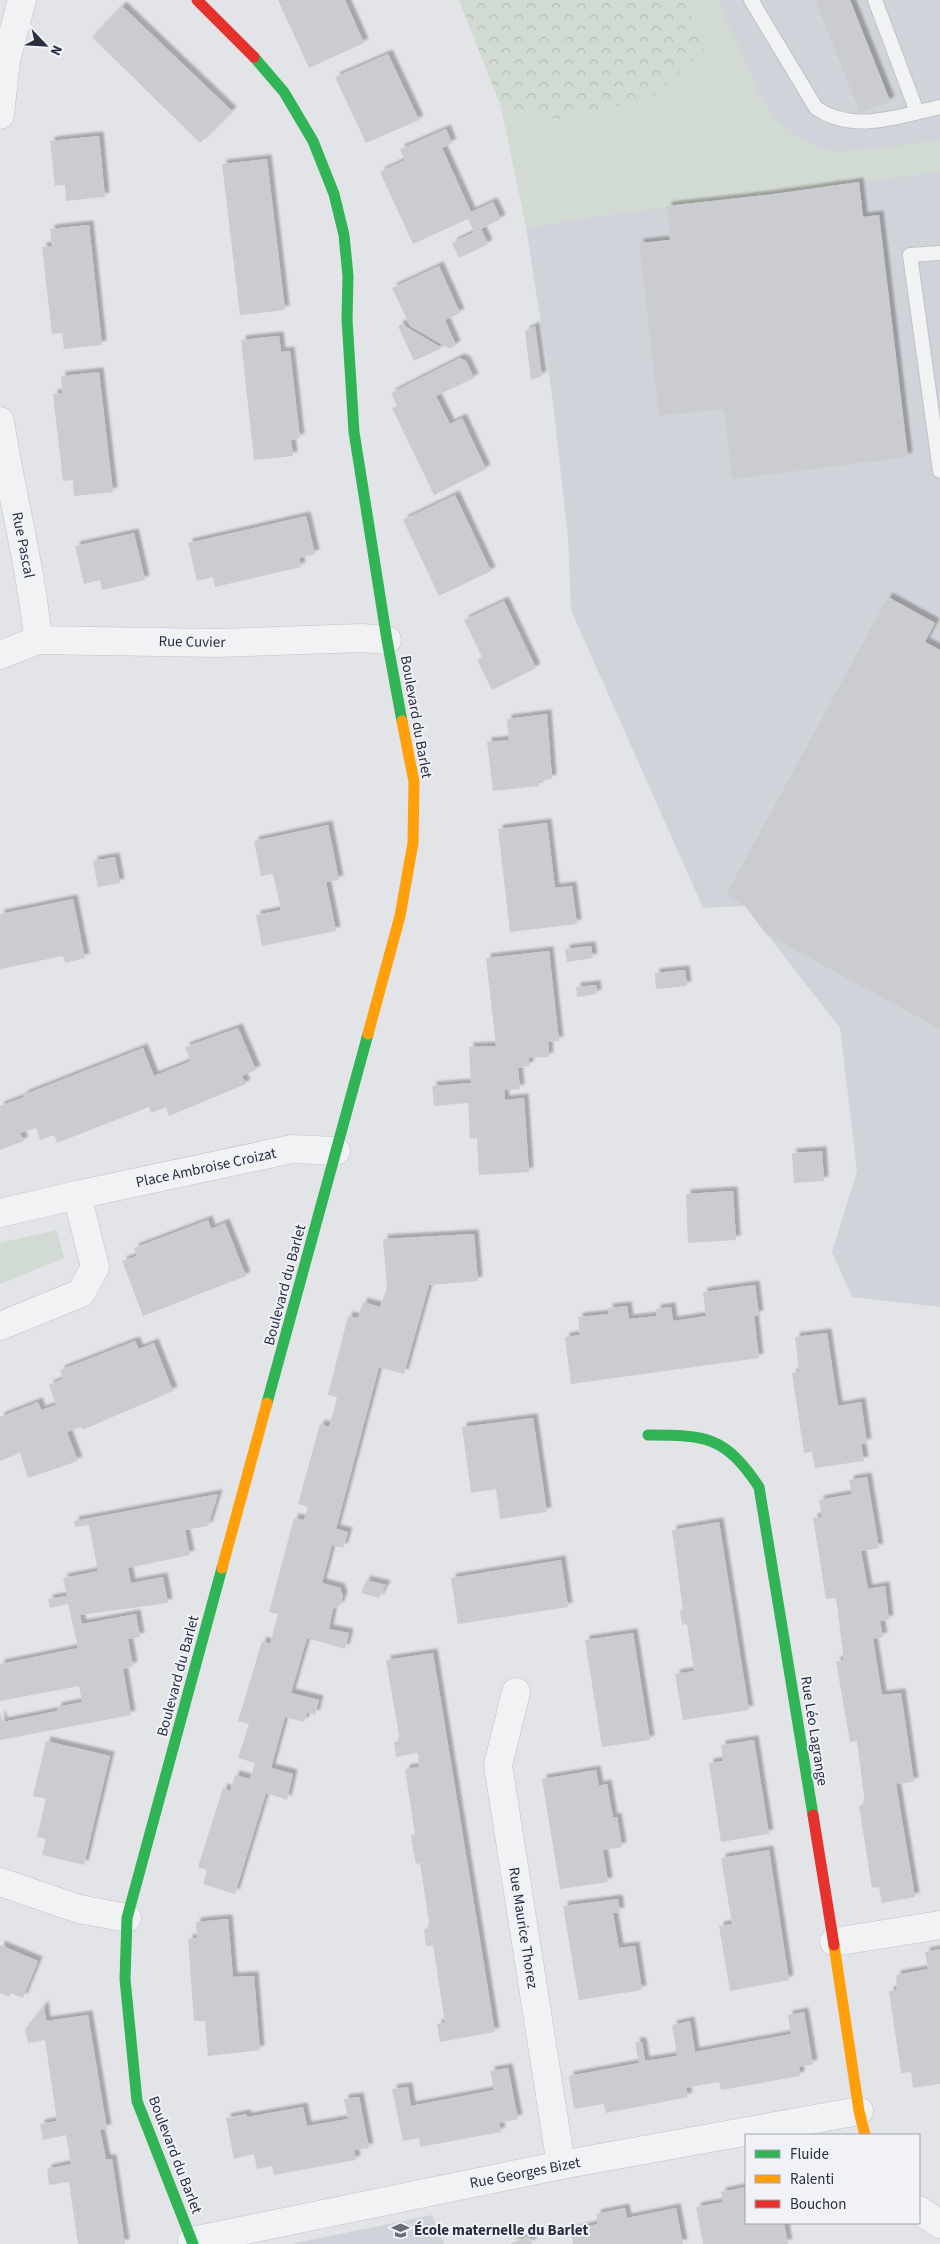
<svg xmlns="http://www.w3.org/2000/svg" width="940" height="2244" font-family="'Source Sans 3',sans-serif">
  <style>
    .built { fill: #d1d3da }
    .grass { fill: #d2dbd3 }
    .forest { fill: url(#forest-crowns) }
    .building { fill: #cbcccf; filter: url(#shadow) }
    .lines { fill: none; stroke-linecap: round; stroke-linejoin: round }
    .lane-casing { stroke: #c0c2c5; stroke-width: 16 }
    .street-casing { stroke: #c0c2c5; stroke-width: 29 }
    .lane { stroke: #f1f2f4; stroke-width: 14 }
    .street { stroke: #f1f2f4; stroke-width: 28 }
    .fast { stroke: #30b455; stroke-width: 11 }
    .slow { stroke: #ff9f0a; stroke-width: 11 }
    .jam { stroke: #e5322d; stroke-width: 11 }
    .labels { text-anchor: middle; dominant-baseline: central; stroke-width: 4; stroke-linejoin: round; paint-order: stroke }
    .street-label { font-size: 15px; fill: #292f41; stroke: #f0f2f7 }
    .poi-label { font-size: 15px; font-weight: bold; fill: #292f41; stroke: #f0f2f7; text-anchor: start }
  </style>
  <defs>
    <pattern id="forest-crowns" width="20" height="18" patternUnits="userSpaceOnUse" patternTransform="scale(1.25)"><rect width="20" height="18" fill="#d2dbd3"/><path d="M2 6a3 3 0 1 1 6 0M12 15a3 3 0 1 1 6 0" fill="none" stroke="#b4bcb6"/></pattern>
    <filter id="shadow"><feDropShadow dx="4.5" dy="-4.5" stdDeviation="1" flood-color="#0004"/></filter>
  </defs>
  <rect width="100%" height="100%" fill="#e2e4e7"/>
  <!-- built -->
  <g class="built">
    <path d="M684,0H940V1307L852,1297L832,1252L857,1171L840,1028L745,906L703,908L571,610L568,537L552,394L526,227L667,206L767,195Z"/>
    <path d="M432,2215L444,2244H291Z"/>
  </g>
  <!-- grass -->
  <g class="grass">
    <path d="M684,0H718L762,100L780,123L799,138L822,149L840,152L940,141V172C802,190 664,206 526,227L501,107L559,120L704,49Z"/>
    <path d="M57,1230L64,1258L0,1284V1243Z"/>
  </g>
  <!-- forest -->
  <path class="forest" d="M459,0H684L705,49L652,97L559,120L501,107Z"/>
  <!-- building -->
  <g class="building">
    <path d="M278,0H345L364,43L309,68Z"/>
    <path d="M815,0H850L890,101L860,113Z"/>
    <path d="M122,6L232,111L200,143L92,37Z"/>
    <path d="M388,54L419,120L366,143L335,77Z"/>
    <path d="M446,129L452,143L442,148L471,212L493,202L501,219L481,229L488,244L459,258L452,243L474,232L468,219L413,244L380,172L405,160L400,149Z"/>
    <path d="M99,136L105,197L66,201L65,185L55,186L50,141Z"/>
    <path d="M267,159L285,310L240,315L222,164Z"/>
    <path d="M859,182L863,217L879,215L908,457L732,479L724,409L659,416L639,243L670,240L667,206L767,195Z"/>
    <path d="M89,225L102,345L64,349L62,333L52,334L42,247L52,246L50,229Z"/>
    <path d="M439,266L460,313L445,320L456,345L450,349L410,326L392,288Z"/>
    <path d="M401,324L442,348L414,361L398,326Z"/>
    <path d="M535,326L542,376L531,380L525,331Z"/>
    <path d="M279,336L281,352L290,351L300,438L291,440L293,456L254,460L241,340Z"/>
    <path d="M460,358L466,361L474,378L436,396L450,424L462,418L486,469L434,495L392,408L397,406L391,393Z"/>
    <path d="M99,372L113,492L74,496L73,480L63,481L53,394L62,393L61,376Z"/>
    <path d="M455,495L491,571L439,596L403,520Z"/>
    <path d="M306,516L315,554L299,558L301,567L215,587L213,577L197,581L188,543Z"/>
    <path d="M134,533L145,580L102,590L100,580L84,584L75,546Z"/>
    <path d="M888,597L935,623L925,642L940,650V1029L766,934L745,906L726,895Z"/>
    <path d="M504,601L536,668L492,690L477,660L482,657L464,620Z"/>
    <path d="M547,714L552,779L539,781V786L493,791L487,742L509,740L507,719Z"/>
    <path d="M547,823L555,888L572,886L577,924L510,932L498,829Z"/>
    <path d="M328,825L339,880L326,882L336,931L262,946L256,915L281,910L273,874L261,876L254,841Z"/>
    <path d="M115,857L120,883L98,887L93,861Z"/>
    <path d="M73,899L85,958L65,963L63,956L0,969V914Z"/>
    <path d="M591,946L593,958L567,962L565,949Z"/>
    <path d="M549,951L559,1041L548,1042L549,1057L529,1058V1066L518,1068L520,1089L504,1090L505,1100L524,1098L529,1172L479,1175L477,1138L470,1139L468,1103L434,1106L432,1086L471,1083L469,1047L496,1046L486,958Z"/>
    <path d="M685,970L687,986L656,989L655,973Z"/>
    <path d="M596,985L597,994L577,997L576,987Z"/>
    <path d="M238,1028L256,1070L242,1076L246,1084L169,1116L166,1107L151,1113L149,1107L57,1143L54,1135L40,1140L36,1128L20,1133L24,1141L0,1150V1106L24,1097L23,1095L143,1048L154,1076L191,1061L185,1047Z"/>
    <path d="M822,1151L824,1181L794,1183L792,1153Z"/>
    <path d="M733,1191L736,1240L688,1243L686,1194Z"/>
    <path d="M208,1220L211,1229L225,1223L246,1276L143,1316L122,1261L137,1256L134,1248Z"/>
    <path d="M474,1234L478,1281L429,1285L404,1374L379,1367L336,1529L348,1532L343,1548L332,1545L322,1583L340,1588L343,1596L340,1605L333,1609L329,1629L349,1633L345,1649L307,1638L291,1693L319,1700L315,1715L307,1712L304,1722L285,1717L271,1768L293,1774L287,1800L266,1793L235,1894L203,1884L207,1870L198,1867L223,1788L230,1791L235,1775L250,1779L255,1763L238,1758L249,1724L238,1721L262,1641L270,1644L278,1614L269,1612L294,1518L304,1520L308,1507L298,1504L320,1424L329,1427L333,1413L337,1397L328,1395L348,1316L358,1318L363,1302L380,1307L387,1288L383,1239Z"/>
    <path d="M755,1285L759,1315L754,1316L759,1358L571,1384L565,1337L580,1335L578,1317L609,1314L608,1308L627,1306L629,1319L657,1316L656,1309L671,1307L673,1321L706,1316L703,1292Z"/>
    <path d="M827,1333L838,1406L861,1402L867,1443L861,1444L864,1461L815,1468L812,1452L804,1453L792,1373L799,1372L795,1337Z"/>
    <path d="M135,1341L139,1349L154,1343L173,1391L82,1430L81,1427L67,1432L78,1461L28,1478L20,1453L0,1461V1417L38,1402L41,1410L56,1405L49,1385L63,1379L60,1370Z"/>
    <path d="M533,1418L547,1512L500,1519L496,1489L471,1493L462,1427Z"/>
    <path d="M867,1477L879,1548L861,1551L868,1589L885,1586L889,1620L880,1621L883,1637L873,1639L882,1695L901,1693L914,1782L896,1784L915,1897L882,1903L879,1887L872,1888L859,1806L865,1804L857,1741L850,1742L836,1661L844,1660L836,1598L826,1599L813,1518L822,1517L819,1500L852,1494L849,1480Z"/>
    <path d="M218,1494L208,1526L185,1530L190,1555L128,1568L131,1583L163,1577L168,1603L80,1615L82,1624L136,1614L140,1637L128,1639L133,1666L123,1669L131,1715L0,1740V1713L3,1722L57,1711V1707L82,1702L79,1686L0,1701V1664L78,1648L68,1604L50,1608L48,1599L67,1596L63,1578L98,1571L89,1525L75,1527L74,1521Z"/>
    <path d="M719,1522L749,1710L683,1720L675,1674L694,1671L687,1624L682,1625L680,1610H683L672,1530Z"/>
    <path d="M561,1560L568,1607L458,1624L451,1578Z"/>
    <path d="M366,1580L386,1585L379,1598L361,1593Z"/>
    <path d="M633,1633L650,1740L602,1747L585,1640Z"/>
    <path d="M433,1653L495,2032L440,2042L437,2024L445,2023L433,1945L426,1946L424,1929L430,1928L420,1863L416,1864L413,1850L411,1835L415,1834L405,1769L419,1767L418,1753L396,1757L394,1742L400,1741L386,1660Z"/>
    <path d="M754,1740L769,1834L721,1842L709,1763L723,1761L721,1745Z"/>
    <path d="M46,1741L110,1756L84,1865L42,1855L46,1839L37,1837L46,1799L33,1796Z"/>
    <path d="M596,1770L599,1786L607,1784L613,1818L617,1817L622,1847L603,1850L608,1882L560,1889L542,1779Z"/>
    <path d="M769,1850L789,1980L730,1991L719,1926L732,1924L721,1858Z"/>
    <path d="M618,1899L620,1912L613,1913L619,1948L635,1946L642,1990L579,2000L563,1906Z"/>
    <path d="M228,1919L233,1977L254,1976L260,2050L208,2056L205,2021H194L188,1939L197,1938L196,1922Z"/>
    <path d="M0,1945L38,1961L23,1998L11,1993L9,1997L0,1993Z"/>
    <path d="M940,1949V2084L913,2088L911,2072L901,2073L889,1991L897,1990L896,1975L928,1969L925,1952Z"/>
    <path d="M44,2005L46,2021L88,2015L107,2129L100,2130L106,2159H112L125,2244H78L69,2182L49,2185L47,2169L71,2164L66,2135L43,2140L40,2124L57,2121L45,2040L28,2043L25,2029Z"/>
    <path d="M804,2012L813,2064L799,2067L800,2076L721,2090L719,2082L701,2085L686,2088L688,2097L606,2113L604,2104L574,2109L569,2076L639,2063L635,2042H642L645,2061L677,2056L672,2025L690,2021L695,2052L791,2034L788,2015Z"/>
    <path d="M508,2068L518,2119L499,2123L501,2132L420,2147L419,2138L403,2141L392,2089L408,2087L411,2106L494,2090L490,2071Z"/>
    <path d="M359,2097L369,2148L354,2150L356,2160L274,2175L272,2166L257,2169L254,2154L234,2159L226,2118L246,2114L247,2117L303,2107L307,2126L348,2119L344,2099Z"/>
    <path d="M746,2187V2223H784L788,2244H703L696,2207L723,2202L721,2192Z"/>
    <path d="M625,2208L627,2218L676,2208L683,2244H573L571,2230L598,2224L596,2214Z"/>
    <path d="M529,2236L532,2244H510Z"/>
  </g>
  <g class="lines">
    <defs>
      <g id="lane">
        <path d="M751,0L816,108C854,134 899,116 940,107"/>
        <path d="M875,0L917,112"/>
        <path d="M940,253L910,255L940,471"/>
      </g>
      <g id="street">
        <path d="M0,115L6,60L22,0"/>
        <path d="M0,421C11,494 31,566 38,640"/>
        <path d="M0,655L38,640L217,643L362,638L387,640"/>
        <path d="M77,1195L292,1149L336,1151"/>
        <path d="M0,1213L77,1195L95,1267L81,1293L0,1326"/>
        <path d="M516,1692L498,1765L561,2165"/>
        <path d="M0,1882L79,1909L127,1918"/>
        <path d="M834,1942L940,1925"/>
        <path d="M919,2210L940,2224"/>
        <path d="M192,2241L561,2165L859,2111"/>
      </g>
    </defs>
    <!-- lane casing -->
    <use href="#lane" class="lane-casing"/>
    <!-- street casing -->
    <use href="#street" class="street-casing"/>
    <!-- lane -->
    <use href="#lane" class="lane"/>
    <!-- street -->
    <use href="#street" class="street"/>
    <!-- fast -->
    <g class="fast">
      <path d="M254,57L284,92L313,141L334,194L344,235L348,276L347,319L354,432L387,640L402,721"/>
      <path d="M267,1403L368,1034"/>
      <path d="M648,1435C706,1435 725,1436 759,1487L813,1815"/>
      <path d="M193,2244L137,2101L125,1979L127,1918L222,1568"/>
    </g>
    <!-- slow -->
    <g class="slow">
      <path d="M368,1034L400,916L413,843L414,782L402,721"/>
      <path d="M222,1568L267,1403"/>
      <path d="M834,1945L859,2111L865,2135"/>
    </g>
    <!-- jam -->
    <g class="jam">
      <path d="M197,0L254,57"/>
      <path d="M813,1815L834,1945"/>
    </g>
  </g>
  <!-- icons -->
  <defs>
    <symbol id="school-bare" viewBox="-9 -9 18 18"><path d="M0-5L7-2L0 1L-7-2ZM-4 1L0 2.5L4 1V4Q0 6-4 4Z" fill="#6a6e7b" stroke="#f0f2f7" stroke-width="2.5" paint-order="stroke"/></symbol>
  </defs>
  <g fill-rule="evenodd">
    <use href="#school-bare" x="388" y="2218" width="25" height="25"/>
  </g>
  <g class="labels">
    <!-- street labels -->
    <g class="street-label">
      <text transform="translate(23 545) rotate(79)">Rue Pascal</text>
      <text transform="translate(192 642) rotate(1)">Rue Cuvier</text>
      <text transform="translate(416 717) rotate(80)">Boulevard du Barlet</text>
      <text transform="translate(206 1168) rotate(-12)">Place Ambroise Croizat</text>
      <text transform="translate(285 1285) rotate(-75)">Boulevard du Barlet</text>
      <text transform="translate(178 1676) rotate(-75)">Boulevard du Barlet</text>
      <text transform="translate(814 1731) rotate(81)">Rue Léo Lagrange</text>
      <text transform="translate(523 1928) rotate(81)">Rue Maurice Thorez</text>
      <text transform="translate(175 2155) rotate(69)">Boulevard du Barlet</text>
      <text transform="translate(525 2173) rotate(-11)">Rue Georges Bizet</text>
    </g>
    <!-- poi labels -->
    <g class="poi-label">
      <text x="414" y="2230">École maternelle du Barlet</text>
    </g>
  </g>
  <!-- legend -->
  <rect x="745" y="2134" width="175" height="90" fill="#f0f2f7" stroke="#a0a4ae"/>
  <rect x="755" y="2150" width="25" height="8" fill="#30b455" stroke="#a0a4ae"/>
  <text x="790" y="2159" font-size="15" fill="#292f41">Fluide</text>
  <rect x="755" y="2175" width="25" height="8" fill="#ff9f0a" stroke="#a0a4ae"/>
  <text x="790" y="2184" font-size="15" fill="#292f41">Ralenti</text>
  <rect x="755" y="2200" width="25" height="8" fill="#e5322d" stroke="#a0a4ae"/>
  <text x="790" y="2209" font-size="15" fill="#292f41">Bouchon</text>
  <!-- north arrow -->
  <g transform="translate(45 45) rotate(115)" stroke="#f0f2f7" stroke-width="4" paint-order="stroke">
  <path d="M0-4L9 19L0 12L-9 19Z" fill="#292f41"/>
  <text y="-8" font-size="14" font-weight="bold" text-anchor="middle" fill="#292f41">N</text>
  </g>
</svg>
